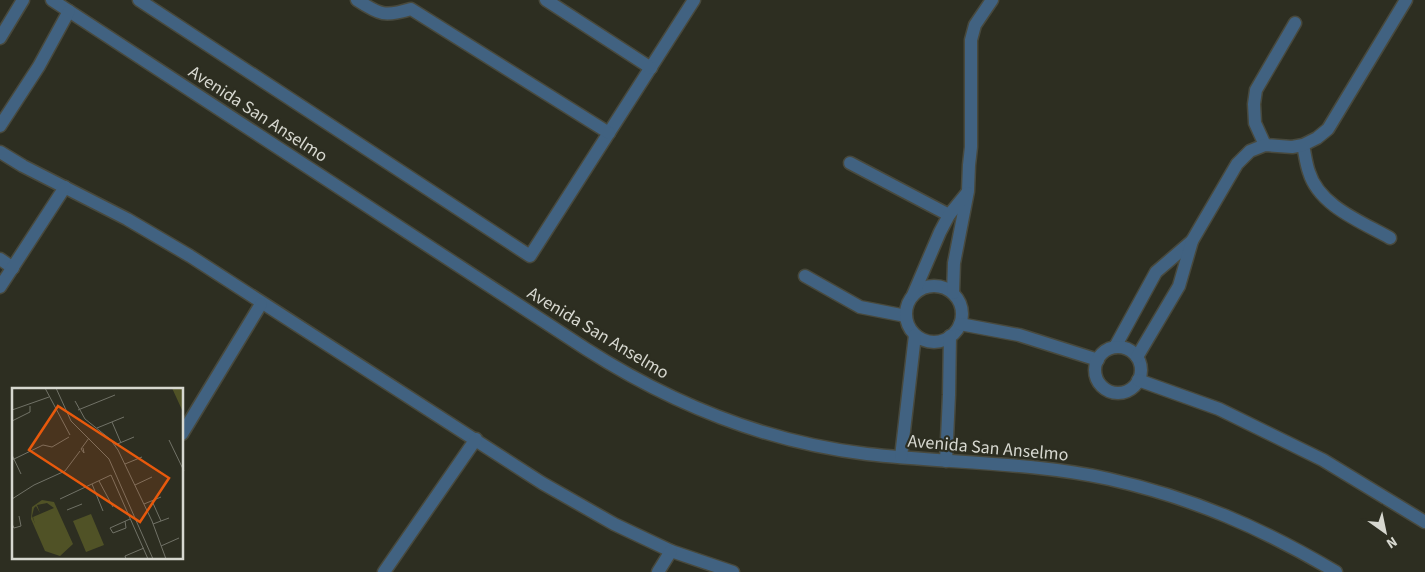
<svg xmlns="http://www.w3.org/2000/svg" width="1425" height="572" font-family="'Source Sans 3',sans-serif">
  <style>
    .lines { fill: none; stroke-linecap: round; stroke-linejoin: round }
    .minor-casing { stroke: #48493d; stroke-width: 15 }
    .minor { stroke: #416281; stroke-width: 12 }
    .labels { text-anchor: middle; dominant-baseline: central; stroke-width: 4.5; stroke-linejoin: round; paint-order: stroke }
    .street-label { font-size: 18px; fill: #d7d8d0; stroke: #2d2e21 }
    .inset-road { fill: none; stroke: #717267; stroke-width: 1 }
    .view { fill: #e8590c; fill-opacity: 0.15; stroke: #e8590c; stroke-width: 2.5 }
    .inset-edge { fill: none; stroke: #d7d8d0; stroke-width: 2.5 }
  </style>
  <rect width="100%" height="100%" fill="#2d2e21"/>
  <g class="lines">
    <defs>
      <g id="minor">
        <path d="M52,0L586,349C672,404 766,442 867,454C946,463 1032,462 1109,479C1193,498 1262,528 1336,572"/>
        <path d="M139,0L530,256L694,0"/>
        <path d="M357,0C380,15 385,17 411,9L609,133"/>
        <path d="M546,0L651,68"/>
        <path d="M0,38L23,0"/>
        <path d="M0,126L39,66L69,11"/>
        <path d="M1265,145L1255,123L1254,104L1256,90L1295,23"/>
        <path d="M1303,145C1305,154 1306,164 1309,172C1319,206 1362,222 1390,238"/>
        <path d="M0,152L23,166L127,219L190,256L542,483L614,524L671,551L733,572"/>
        <path d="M850,163L949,215"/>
        <path d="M0,259L13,268"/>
        <path d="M805,276L860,307L906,316"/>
        <circle cx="934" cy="314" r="28"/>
        <path d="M0,287L65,187"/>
        <path d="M953,293L954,263L968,191L969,165L971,147V40L975,25L992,0"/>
        <path d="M913,295L940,232L949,215L967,193"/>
        <path d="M960,324L1019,335L1098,360"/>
        <path d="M1115,347L1156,272L1192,241"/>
        <circle cx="1118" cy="370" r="23"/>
        <path d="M1137,357L1179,286L1192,241L1237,164L1250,151L1265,145L1292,147L1303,145L1317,138L1328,129L1406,0"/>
        <path d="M1138,380L1219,409L1323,460L1425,522"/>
        <path d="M182,434L261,304"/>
        <path d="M901,457L915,335"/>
        <path d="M946,461L949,395L950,336"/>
        <path d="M384,572L476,439"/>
        <path d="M658,572L671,551"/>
      </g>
    </defs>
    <!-- minor casing -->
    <use href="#minor" class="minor-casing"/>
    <!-- minor -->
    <use href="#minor" class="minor"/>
  </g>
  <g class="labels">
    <!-- street labels -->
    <g class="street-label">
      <text transform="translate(258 114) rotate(33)">Avenida San Anselmo</text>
      <text transform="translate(598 333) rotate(31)">Avenida San Anselmo</text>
      <text transform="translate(988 448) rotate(5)">Avenida San Anselmo</text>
    </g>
  </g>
  <!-- overview -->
  <g transform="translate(12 388)">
    <rect width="171" height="171" fill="#2d2e21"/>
    <path d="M160,0H171V24ZM30,112L42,114L61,156L48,168L33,163L19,131L20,119ZM35,115L42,120L21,129L23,136L20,128L22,120L24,118L28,125L25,117ZM79,126L92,157L74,164L61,133Z" fill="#505226" fill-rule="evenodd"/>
    <path class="inset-road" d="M33,0L58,47M44,0L59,33L97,71L141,171M63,13L73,31L98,51L106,62L140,133L154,171M0,22L37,9M66,22L103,7M0,33L18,24V18M100,34L109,55M85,40L112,29M157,52L172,83M103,57L122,49M71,60L72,65L69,61L77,50M0,67L9,86M0,72L31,57L40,59L57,49M113,76L130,69M87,93L101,119M80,96L91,123M123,97L140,89M0,111L22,97L53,83L68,63M48,111L99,87L136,171M140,113L149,133M132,116L149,109M55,122L70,116M113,133L114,140L101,145L98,140L118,131M0,136L2,140L9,138L7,128M141,136L157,130M149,158L167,150M114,171L113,168L132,160"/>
    <path class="view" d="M46,18L157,90L128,134L17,62Z"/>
    <rect width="171" height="171" class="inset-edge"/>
  </g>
  <!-- north arrow -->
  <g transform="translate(1385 532) rotate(147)" stroke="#2d2e21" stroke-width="4" paint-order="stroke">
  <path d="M0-4L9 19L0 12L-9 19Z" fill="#d7d8d0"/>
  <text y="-8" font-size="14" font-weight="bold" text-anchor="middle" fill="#d7d8d0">N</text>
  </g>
</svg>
